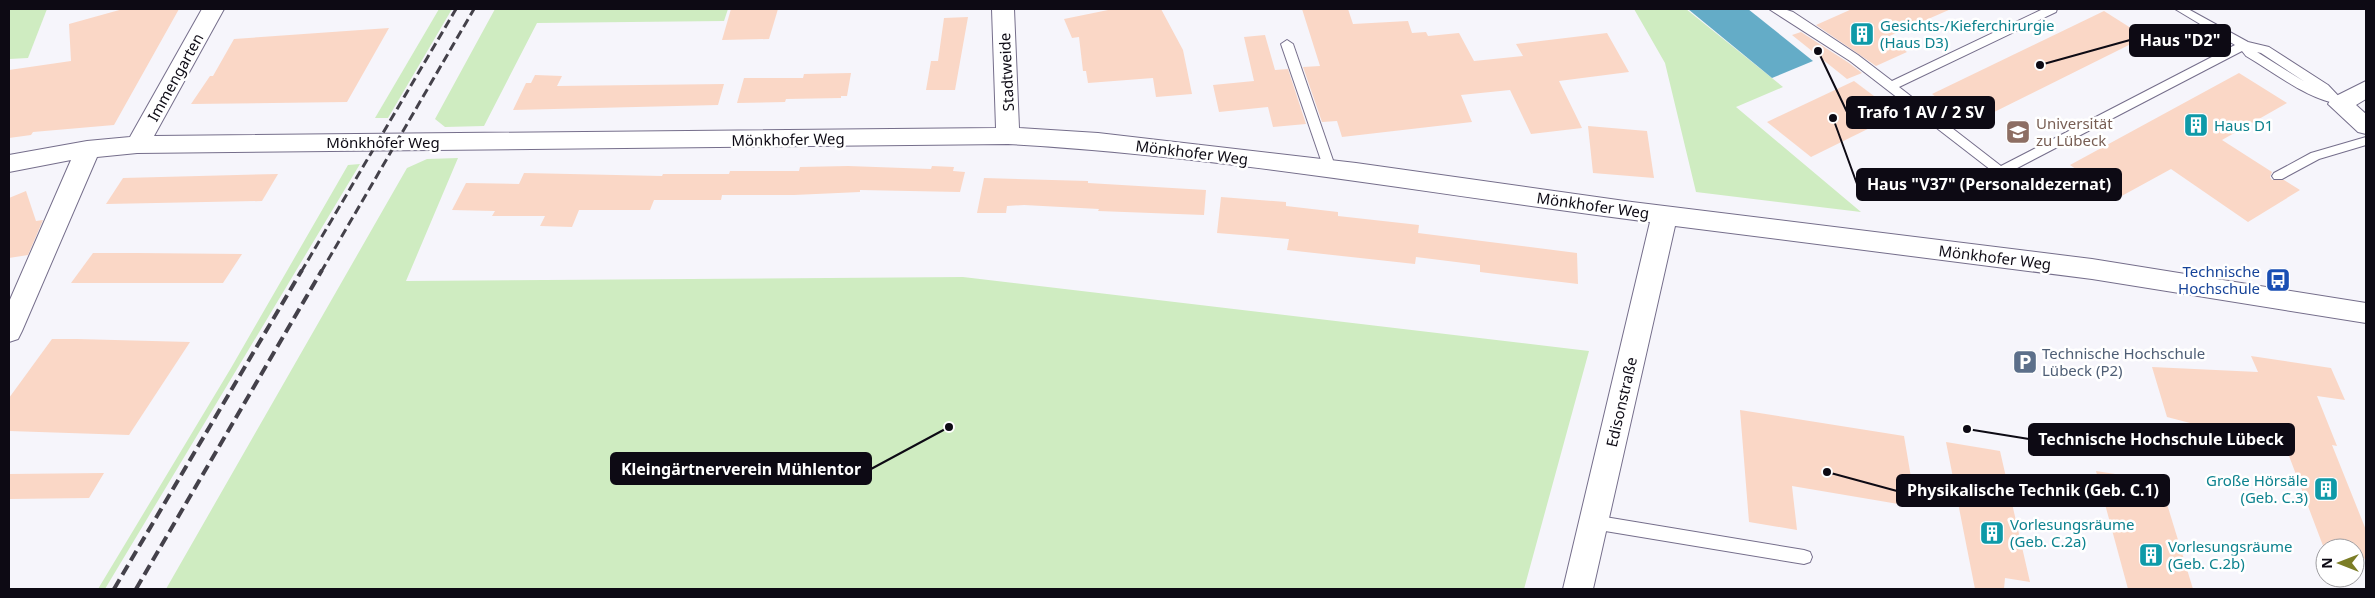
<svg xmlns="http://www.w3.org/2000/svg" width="2375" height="598" font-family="'Noto Sans',sans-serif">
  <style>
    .green { fill: #cfecc1 }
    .water { fill: #64acc7 }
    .building { fill: #fad7c6 }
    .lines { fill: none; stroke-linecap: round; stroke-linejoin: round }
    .service-casing { stroke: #756e8b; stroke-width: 2 }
    .minor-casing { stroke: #756e8b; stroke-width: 2 }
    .service { fill: #fff; fill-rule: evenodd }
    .minor { fill: #fff; fill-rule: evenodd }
    .rail-far1 { stroke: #44414a; stroke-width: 3; stroke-dasharray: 9 4.5; stroke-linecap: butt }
    .rail { stroke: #44414a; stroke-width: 4; stroke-dasharray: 11 5.5; stroke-linecap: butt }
    .labels { text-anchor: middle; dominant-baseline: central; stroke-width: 5; stroke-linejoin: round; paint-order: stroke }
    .culture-label { font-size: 15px; fill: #0d838f; stroke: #fff; text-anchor: start }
    .street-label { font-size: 15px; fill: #0d0a14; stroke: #fff }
    .education-label { font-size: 15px; fill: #785e54; stroke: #fff; text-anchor: start }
    .transit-label { font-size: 15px; fill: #164399; stroke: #fff; text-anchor: end }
    .service-label { font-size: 15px; fill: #4e5e75; stroke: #fff; text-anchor: start }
    .leader { fill: none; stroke: #0d0a14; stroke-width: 2 }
    .callout-dot { fill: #0d0a14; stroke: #fff; stroke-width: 2 }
    .callout { fill: #0d0a14; stroke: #0d0a14; stroke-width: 2 }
    .callout-label { font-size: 16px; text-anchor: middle; font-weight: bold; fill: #fff }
  </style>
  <rect width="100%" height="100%" fill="#f6f5fb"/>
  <!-- green -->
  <g class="green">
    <path d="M9,9H47L28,58L9,59Z"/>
    <path d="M439,9H452L388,118H375Z"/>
    <path d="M495,9H728L724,21L537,23L484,126L445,127L435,119Z"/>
    <path d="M1634,9H1686L1783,87L1736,107L1861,212L1696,192L1665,63Z"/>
    <path d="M458,158L406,281L963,277L1589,351L1524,589H166L407,168L427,159Z"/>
    <path d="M360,164L105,589H98L231,368L348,165Z"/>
  </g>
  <!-- water -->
  <path class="water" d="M1688,9H1748L1813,61L1772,78Z"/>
  <!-- building -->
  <g class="building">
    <path d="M123,9H179L114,125L33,132L31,135L9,138V70L71,61L69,24Z"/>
    <path d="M731,9H778L769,39L722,40Z"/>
    <path d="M1113,9H1161L1183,50L1192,94L1156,97L1153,78L1088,83L1086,71H1083L1079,37L1072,38L1064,19Z"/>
    <path d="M1302,9H1348L1353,24L1408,21L1412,33L1426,32L1428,36L1459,33L1474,61L1523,56L1516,44L1607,33L1629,72L1559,81L1582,128L1531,134L1510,90L1461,95L1472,122L1342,137L1337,121L1322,122L1303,67L1320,66Z"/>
    <path d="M1852,9H1951L1887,37L1907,52L1876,66L1816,25Z"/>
    <path d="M2104,11L2145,37L1972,123L1932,94Z"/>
    <path d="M968,17L955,90H926L931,61H938L944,18Z"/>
    <path d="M389,28L347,102L191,104L210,76H213L234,39Z"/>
    <path d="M1801,32L1849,63L1862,73L1847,79L1792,35Z"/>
    <path d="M1265,35L1275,70L1288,69L1306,124L1273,127L1268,107L1219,112L1213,85L1254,81L1244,37Z"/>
    <path d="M851,73L847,96H841V98L786,99L785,102L737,103L744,78H803L804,74Z"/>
    <path d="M2239,73L2287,103L2222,140L2272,172L2270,177L2272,180H2284L2300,190L2248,222L2171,169L2118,198L2070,165Z"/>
    <path d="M535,75L562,76L557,86L724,84L718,105L513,110L526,83H531Z"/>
    <path d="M1854,81L1898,114L1811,157L1767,122Z"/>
    <path d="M1588,126L1647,131L1654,178L1593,173Z"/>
    <path d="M848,166L931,169L932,166L954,167L953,171L965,172L960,192L860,190V192L794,195H722L721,200H654L650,210H579L572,227L540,226L545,216H492L495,211L452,210L466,183L519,184L524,173L662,176L663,174H729L730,171H799L800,167Z"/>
    <path d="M278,174L262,201L106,204L123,178Z"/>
    <path d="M984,178L1088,181V183L1206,190L1204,215L1098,211L1099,209L1024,205L1007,206L1006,213H977Z"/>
    <path d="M26,191L36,221L43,220L28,255L9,258V198Z"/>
    <path d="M1221,197L1286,202V206L1338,212V216L1419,225L1418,233L1577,253L1578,284L1480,272V265L1416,257L1415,264L1287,250L1289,239L1217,233Z"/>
    <path d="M93,253H137L242,254L223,283H71Z"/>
    <path d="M52,339H77L190,342L129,435L9,431V398Z"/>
    <path d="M2251,356L2331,368L2345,400L2317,396L2337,446L2332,445L2366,530V559L2355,557V548H2325V551L2286,448L2167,417L2152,367L2258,372Z"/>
    <path d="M1740,410L1904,436L1916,507L1792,486L1797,530L1749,522Z"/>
    <path d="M1946,442L2000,451L2030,582L2005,578L2004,589H1975Z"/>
    <path d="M2096,471L2160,481L2193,589H2128Z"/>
    <path d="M104,473L89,498L9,499V474Z"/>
  </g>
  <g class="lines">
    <defs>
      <g id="service">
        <path d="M1769,9H1784L1793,12L1858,55L1892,81L2043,9H2057L2056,12L1899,87L2001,166L2235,45L2175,9H2188L2248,42L2269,47L2328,85L2346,104L2340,108C2336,107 2334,103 2330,102C2301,94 2273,72 2246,56L2242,51L2000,177L1850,61ZM2257,52L2261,53L2305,82Z"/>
        <path d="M1287,40L1293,44L1336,169L1334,172L1330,174L1324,169L1281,44Z"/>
        <path d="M2366,137V145L2319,159L2282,179H2274L2272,176L2274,173L2311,153Z"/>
        <path d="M1593,515L1804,550L1810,552L1812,557L1810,562L1804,564L1593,529L1587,527L1585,522L1587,517Z"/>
      </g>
      <g id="minor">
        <path d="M202,9H224L154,136L996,128L992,9H1014L1019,128L1098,133L1356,163L1632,202L2092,259L2366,303V323L2092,279L1675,226L1593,589H1563L1650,222C1436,195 1224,156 1008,144L137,153L97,157L22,331L18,339L9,342V302L71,160L9,172V155L87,141L130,137Z"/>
        <path d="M2366,81V99L2356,105L2366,114V134L2358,132L2328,104L2332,98Z"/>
      </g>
    </defs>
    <!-- service casing -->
    <use href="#service" class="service-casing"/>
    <!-- minor casing -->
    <use href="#minor" class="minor-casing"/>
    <!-- service -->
    <use href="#service" class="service"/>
    <!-- minor -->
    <use href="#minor" class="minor"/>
    <!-- rail-far1 -->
    <g class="rail-far1">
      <path d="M301,272L456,9"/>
      <path d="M321,272L474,9"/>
    </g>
    <!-- rail -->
    <g class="rail">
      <path d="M114,589L302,270"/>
      <path d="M136,589L322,270"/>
    </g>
  </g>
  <!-- icons -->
  <defs>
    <symbol id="building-square" viewBox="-11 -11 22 22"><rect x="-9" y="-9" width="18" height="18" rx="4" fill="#0f9aa8" stroke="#fff"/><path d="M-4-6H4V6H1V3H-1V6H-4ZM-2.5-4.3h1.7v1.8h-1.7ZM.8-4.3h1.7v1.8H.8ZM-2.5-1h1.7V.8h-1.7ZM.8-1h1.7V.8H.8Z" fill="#fff"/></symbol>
    <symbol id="university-square" viewBox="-11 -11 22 22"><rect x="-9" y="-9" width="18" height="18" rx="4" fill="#8d6e63" stroke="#fff"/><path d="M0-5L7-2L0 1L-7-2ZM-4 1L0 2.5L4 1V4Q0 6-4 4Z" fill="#fff"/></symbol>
    <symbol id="bus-square" viewBox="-11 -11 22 22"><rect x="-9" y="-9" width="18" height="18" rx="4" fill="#1a4fb4" stroke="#fff"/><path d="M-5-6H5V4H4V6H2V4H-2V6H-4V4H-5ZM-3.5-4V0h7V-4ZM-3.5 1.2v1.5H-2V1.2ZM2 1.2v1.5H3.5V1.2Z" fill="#fff"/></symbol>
    <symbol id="parking-square" viewBox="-11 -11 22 22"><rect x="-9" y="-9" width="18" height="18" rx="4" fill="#5c6f8a" stroke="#fff"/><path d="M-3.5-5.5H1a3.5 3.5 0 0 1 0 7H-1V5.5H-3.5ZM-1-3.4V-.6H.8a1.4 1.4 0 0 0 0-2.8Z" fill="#fff"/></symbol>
  </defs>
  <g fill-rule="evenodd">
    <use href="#building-square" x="1848" y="20" width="28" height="28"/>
    <use href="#building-square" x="2182" y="111" width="28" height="28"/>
    <use href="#university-square" x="2004" y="118" width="28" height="28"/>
    <use href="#bus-square" x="2264" y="266" width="28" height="28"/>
    <use href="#parking-square" x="2011" y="348" width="28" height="28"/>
    <use href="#building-square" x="2312" y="475" width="28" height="28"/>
    <use href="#building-square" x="1978" y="519" width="28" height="28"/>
    <use href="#building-square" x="2137" y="541" width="28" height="28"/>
  </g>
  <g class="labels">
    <!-- culture labels -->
    <g class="culture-label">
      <text x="1880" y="25">Gesichts-/Kieferchirurgie<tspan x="1880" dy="17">(Haus D3)</tspan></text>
      <text x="2214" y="125">Haus D1</text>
      <text x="2308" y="480" text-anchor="end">Große Hörsäle<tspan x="2308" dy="17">(Geb. C.3)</tspan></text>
      <text x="2010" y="524">Vorlesungsräume<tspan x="2010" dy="17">(Geb. C.2a)</tspan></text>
      <text x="2168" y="546">Vorlesungsräume<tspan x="2168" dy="17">(Geb. C.2b)</tspan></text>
    </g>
    <!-- street labels -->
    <g class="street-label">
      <text transform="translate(1006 72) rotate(-93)">Stadtweide</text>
      <text transform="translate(175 77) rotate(-61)">Immengarten</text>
      <text transform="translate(788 139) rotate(-1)">Mönkhofer Weg</text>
      <text x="383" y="142">Mönkhofer Weg</text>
      <text transform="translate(1192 152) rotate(7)">Mönkhofer Weg</text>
      <text transform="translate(1593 205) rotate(8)">Mönkhofer Weg</text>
      <text transform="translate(1995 257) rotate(7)">Mönkhofer Weg</text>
      <text transform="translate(1621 402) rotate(-77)">Edisonstraße</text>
    </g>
    <!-- education labels -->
    <g class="education-label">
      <text x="2036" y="123">Universität<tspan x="2036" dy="17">zu Lübeck</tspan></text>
    </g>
    <!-- transit labels -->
    <g class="transit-label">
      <text x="2260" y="271">Technische<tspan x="2260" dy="17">Hochschule</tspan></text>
    </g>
    <!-- service labels -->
    <g class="service-label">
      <text x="2042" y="353">Technische Hochschule<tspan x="2042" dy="17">Lübeck (P2)</tspan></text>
    </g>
  </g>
  <!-- callouts -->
  <path class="leader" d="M2040 65L2130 40M1818 51L1847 112M1833 118L1857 184M1967 429L2029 439M949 427L871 469M1827 472L1897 491"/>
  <g class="callout-dot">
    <circle cx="2040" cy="65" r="5"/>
    <circle cx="1818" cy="51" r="5"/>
    <circle cx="1833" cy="118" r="5"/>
    <circle cx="1967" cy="429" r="5"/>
    <circle cx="949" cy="427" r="5"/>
    <circle cx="1827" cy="472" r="5"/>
  </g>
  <g class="callout">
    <rect x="2130" y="25" width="100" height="31" rx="5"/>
    <rect x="1847" y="97" width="147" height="31" rx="5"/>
    <rect x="1857" y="169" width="264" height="31" rx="5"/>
    <rect x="2029" y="424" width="265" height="31" rx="5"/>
    <rect x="611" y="453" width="260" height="31" rx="5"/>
    <rect x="1897" y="475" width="272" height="31" rx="5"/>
  </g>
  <g class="callout-label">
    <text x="2180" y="46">Haus "D2"</text>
    <text x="1921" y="118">Trafo 1 AV / 2 SV</text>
    <text x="1989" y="190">Haus "V37" (Personaldezernat)</text>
    <text x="2161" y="445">Technische Hochschule Lübeck</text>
    <text x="741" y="475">Kleingärtnerverein Mühlentor</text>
    <text x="2033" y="496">Physikalische Technik (Geb. C.1)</text>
  </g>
  <!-- border -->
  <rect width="2375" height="598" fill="none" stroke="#0d0a14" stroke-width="20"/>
  <!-- north arrow -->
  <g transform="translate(2340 563) rotate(270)"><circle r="24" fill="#ffffff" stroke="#9e9da1"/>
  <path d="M0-4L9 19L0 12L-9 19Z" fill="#7b7d26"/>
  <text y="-8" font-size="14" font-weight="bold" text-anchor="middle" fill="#0d0a14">N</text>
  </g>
</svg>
